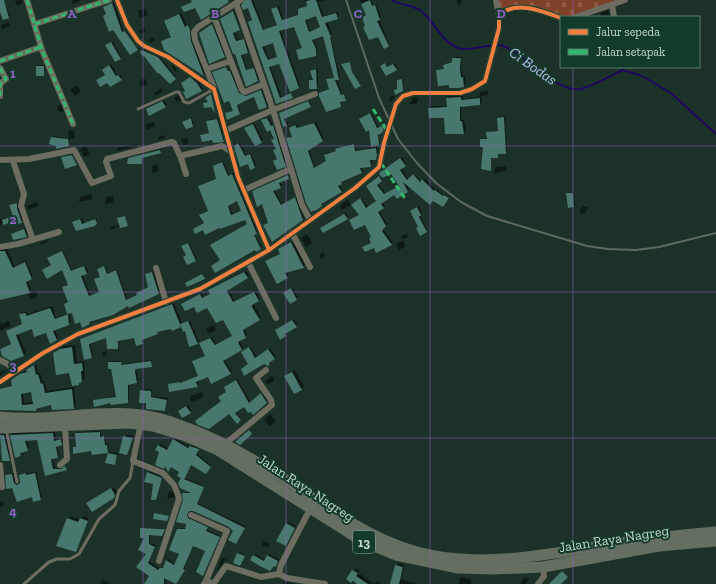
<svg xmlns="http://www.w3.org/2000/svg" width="716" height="584" font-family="'Zilla Slab',serif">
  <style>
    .cemetery { fill: url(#cemetery-stones) }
    .shadow { fill: #0007; fill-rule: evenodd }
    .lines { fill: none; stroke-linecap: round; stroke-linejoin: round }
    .stream { stroke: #1e085f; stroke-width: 2 }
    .building { fill: #48776d; fill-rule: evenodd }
    .lane { stroke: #6c6d5e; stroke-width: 3 }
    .street { stroke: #6c6d5e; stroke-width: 6 }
    .highway { stroke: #646e61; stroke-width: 11 }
    .rail { stroke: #5f695e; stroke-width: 2 }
    .quiet { stroke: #33b770; stroke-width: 3; stroke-dasharray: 6 3; stroke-linecap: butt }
    .cycleway-casing { stroke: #133b29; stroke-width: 6 }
    .cycleway { stroke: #f27e40; stroke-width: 4 }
    .grid { fill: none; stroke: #9160c3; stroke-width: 1; stroke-opacity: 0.55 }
    .labels { text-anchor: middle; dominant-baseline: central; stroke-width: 4; stroke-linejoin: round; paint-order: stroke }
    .shield { fill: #133b29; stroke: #8ea99b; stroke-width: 1 }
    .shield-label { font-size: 13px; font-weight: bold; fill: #c3d8cc }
    .street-label { font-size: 14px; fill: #c3d8cc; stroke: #133b29 }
    .water-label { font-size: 15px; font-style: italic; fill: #b6bbec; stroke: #133b29 }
    .grid-label { font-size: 13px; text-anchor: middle; font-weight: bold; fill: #9160c3; stroke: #133b29; stroke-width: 4; stroke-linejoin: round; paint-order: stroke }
  </style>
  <defs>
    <pattern id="cemetery-stones" width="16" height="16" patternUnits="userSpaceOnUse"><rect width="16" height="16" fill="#7c4128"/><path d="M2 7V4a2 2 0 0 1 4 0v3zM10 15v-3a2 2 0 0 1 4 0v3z" fill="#8d5c46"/></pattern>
  </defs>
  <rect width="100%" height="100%" fill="#1c3228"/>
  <!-- cemetery -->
  <path class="cemetery" d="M496,0H623L576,17H561L517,7L499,15Z"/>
  <!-- shadow -->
  <g class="shadow">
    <path d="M0,0H4L10,16L3,19L0,11Z"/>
    <path d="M15,0H22L23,3L17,6Z"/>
    <path d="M71,0H82L73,4Z"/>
    <path d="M246,0H253L264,30L278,24L273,9L279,6L283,19L299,15V9L307,6L305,0H325L318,2L324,16L338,12V18L327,21L332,34L330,36L340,77L337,79L342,94L345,93L346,99L341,101V105L340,97L320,93L330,88L327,80L335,77L323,35L313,39L317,47L316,55L297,50L303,48L294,25L280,29L300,86L299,87L280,62L270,66L282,97L292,93L293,96L276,103ZM316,14L321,27L310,31L306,19ZM273,42L278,56L269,60L264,46Z"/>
    <path d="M360,0H371L374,6L376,5L381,17L379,19L389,44L388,45L366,26L363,17L367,15Z"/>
    <path d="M456,0H461L462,2L459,5Z"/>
    <path d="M114,2L124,32L126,30L136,49L107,14L104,7Z"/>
    <path d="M146,8L148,15L140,18L138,11Z"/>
    <path d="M234,10L240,28L234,31L238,40L245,38L249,51L242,54L247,70L255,67L259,79L246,86L235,52L221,19Z"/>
    <path d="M608,10L610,17H600L601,13Z"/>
    <path d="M181,13L187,26L189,24L192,39L205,74L203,75L162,41L172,36L165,21Z"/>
    <path d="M9,22L10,26L2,29L1,25Z"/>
    <path d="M213,23L225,55L210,62L200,34Z"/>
    <path d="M144,27L146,31L141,34L139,31Z"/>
    <path d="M153,37L155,40L151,43L148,40Z"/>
    <path d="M113,42L121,57L115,61L107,44Z"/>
    <path d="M144,49L159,56L176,77L170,83L142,50Z"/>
    <path d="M455,57H462L461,65L463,76H465V84L463,86L450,84L437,71L445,68L444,65L453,61Z"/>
    <path d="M350,62L352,71L360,85L342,64Z"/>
    <path d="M386,63L388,67L395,63L397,68L386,74L383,65Z"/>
    <path d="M111,64L118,76L120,74L122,78L108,81L97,80L106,74L104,69Z"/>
    <path d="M171,64L177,69L175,72Z"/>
    <path d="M38,65H45L44,75L37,66Z"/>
    <path d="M227,67L229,71L231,70L240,93L248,96L262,90L268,105L267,106L255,96L237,103L241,112L228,119V113L234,111L215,71Z"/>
    <path d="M318,68V87L316,88L310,80L313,79L311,71Z"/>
    <path d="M192,77L199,82L203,89L186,98L182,83Z"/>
    <path d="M144,78L148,83L142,88L139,82Z"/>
    <path d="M399,79H403L402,91L395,90L398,89Z"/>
    <path d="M76,85L81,91L75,96L70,90Z"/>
    <path d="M161,88L163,91L156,96L154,93Z"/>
    <path d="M481,91H488V95L481,96L482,102L480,104L462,105L461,120H464L466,131L464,133H446L445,117L429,108L431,106H448L447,98L449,96H463V99L479,97Z"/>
    <path d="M212,94L215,111L211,106L204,103L208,101L207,97Z"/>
    <path d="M179,95L182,100L176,102L174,98Z"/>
    <path d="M391,96H395L390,103L389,98Z"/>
    <path d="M419,97L417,104H410L412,98Z"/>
    <path d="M164,101L167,105L165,107L147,109Z"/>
    <path d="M309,101L311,105L310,106L285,117L288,124L286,125L280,113Z"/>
    <path d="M61,104L64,110L60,113L57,107Z"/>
    <path d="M371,113L379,128L384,125L385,127L384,130L379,134L378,144L362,118Z"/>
    <path d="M505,116L507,152L499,153L497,157H491L490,170L481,139L488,138V132L499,131L498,118Z"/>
    <path d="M192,117L194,125L186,128L184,122Z"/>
    <path d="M268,117L273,125H274L286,164L285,166L275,161L278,159L274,150L277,148L275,139L270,129L262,120Z"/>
    <path d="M219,118L225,139L223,141L201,135L210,132L208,122L209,120Z"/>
    <path d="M154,122L155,126L147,130L145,125Z"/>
    <path d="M316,122L324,139L309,149L315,168L327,161L326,155L327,153L337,151L338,148L343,146L355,144L356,150L377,147L378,152L377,157L372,159L371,166L361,167L363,171L361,173L342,181L339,184L342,190L322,202L321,206L288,139L292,136L290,128L292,126L297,124L298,128Z"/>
    <path d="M254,123L263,140L256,145L245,128Z"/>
    <path d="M74,130L75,138L69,139L68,146L52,138L54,136L69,139L68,132Z"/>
    <path d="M165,135V138L159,140L158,137Z"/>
    <path d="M187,138L189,143L184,145L181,139Z"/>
    <path d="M240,143L246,155L251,153L256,166L254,167L251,168L237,144Z"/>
    <path d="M137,144V146L117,151L118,148Z"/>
    <path d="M86,146L90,154L84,157L80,149Z"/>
    <path d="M161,149L160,152L142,157L141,163L129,159Z"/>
    <path d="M73,154L78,163L77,164L62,157Z"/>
    <path d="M402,157L407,164L401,168L408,179L414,174L421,181L424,178L436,190L437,189L444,196L446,194L449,197L444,205L406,183L409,189L397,198L394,194L382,202L385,206L379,211L387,224L383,229L393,243L364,247L372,242L370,238L372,236L354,204L361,198L368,207L377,200L368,185L382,176V172ZM391,172L400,185L386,194L377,183L383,179L382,177Z"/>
    <path d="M223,161L229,175L234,173L258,231L254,234L262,247L221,260L248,224L245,218L220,227L194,229L204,223L202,214L209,210L200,185L217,179L214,166ZM237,200L242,211L233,214L228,204Z"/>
    <path d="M157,164L159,170L153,173L151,167Z"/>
    <path d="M507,166L506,171L494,173L495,167Z"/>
    <path d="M290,175L289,178L280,182L282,186L274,190L282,204L296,197L304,218L266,224L269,223L263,203L255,190Z"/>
    <path d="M574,192L575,205L574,206L567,194Z"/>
    <path d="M92,194V199L79,202L80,197Z"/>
    <path d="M114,196L113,203L105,204L106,197Z"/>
    <path d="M348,199L351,205L342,210L340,206Z"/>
    <path d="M18,202L23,220L0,225V217L1,220L14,216L10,206Z"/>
    <path d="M37,202L38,206L28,210L27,206Z"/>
    <path d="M419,206L422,213L420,215L427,230L426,231L412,210Z"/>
    <path d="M582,206L588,207L585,214L579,213Z"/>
    <path d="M346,213L348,217L347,218L323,226Z"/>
    <path d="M125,216L128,225H121L110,230V227L123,224L119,218Z"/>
    <path d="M82,218L84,223L97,219L98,221L77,230L74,222Z"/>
    <path d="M26,228L28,234L27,236L20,231Z"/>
    <path d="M307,234L312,243L306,247L301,238Z"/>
    <path d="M407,234L408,237L402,239L406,246L399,250L396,244L402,241L401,236Z"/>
    <path d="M49,239L48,242L40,245L41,242Z"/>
    <path d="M293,241L305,265L287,272L289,276L278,282L281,248Z"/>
    <path d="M189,243L197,259L188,264L184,245Z"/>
    <path d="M0,249H7L15,267L26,261L33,277L27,280L31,290L29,292L0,300Z"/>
    <path d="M63,251L72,271L86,266L88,272L82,274L90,295L100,292L101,277L98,269L105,266L108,273L117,269L127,299L138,295L139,292L149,286L146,274L154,271L160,292L90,321V324L80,321L72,312H69L71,322L55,329L58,338L56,340L47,332L32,328L18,334L26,353L24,355L11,360L2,355L0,349L12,343L7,331L23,324L20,315L22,313L27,311L28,314L52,306L56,318L68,313L65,304L69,302L63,287L69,284L63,269L52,265L48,258Z"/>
    <path d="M323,252L325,256L321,259L319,255Z"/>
    <path d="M246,271L249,275L228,289L235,302L256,291L260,299L254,303V305L261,318L244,328L247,335L239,340L243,348L224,359L232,372L208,376L198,380L199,385L198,386L169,384L182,381V383L199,376L193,361L206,355L202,342L212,337L216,344L233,336L223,318L208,306L183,304L201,293L204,297L211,293V288Z"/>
    <path d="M292,287L298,297L290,303L286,292Z"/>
    <path d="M35,291L38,296L31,300L28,295Z"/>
    <path d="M174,303L182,324L190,321L199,342L197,343L182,326L158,331L143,338L142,343L134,337L119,340L118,348H108L107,337L90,342L93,356L85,359L81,340L82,338Z"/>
    <path d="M294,319L297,325L285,332L286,336L277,329Z"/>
    <path d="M0,320L1,324L9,321L11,326L0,331Z"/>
    <path d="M213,325L216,330L209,334L206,329Z"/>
    <path d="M75,345L77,362L84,361L85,378L78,384L54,353L64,346Z"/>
    <path d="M250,347L257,357L270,348L276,357L268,365L264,363L250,364L243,351Z"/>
    <path d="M107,351V355L103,356L102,352Z"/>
    <path d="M152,360L151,366L136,368L138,381L129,383V400L128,402L94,401L117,396L109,362L111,361H123L122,364Z"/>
    <path d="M36,364L38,373H40L43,382H45L47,391L74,387L76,405L74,408L53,409L52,404L35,410L0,409V399L7,388L13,385L15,378ZM31,391L34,402L24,403L23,393Z"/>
    <path d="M9,370L0,376V372Z"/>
    <path d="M295,370L304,386L295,393L286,376Z"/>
    <path d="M272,376L275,380L268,385L265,381Z"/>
    <path d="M237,379L251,403L262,393L267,400L253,413L244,406L235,412L241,418L237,422L222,401L228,391L226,386Z"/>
    <path d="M142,389L152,390L151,396L168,398L166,409L165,410L147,402L141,390Z"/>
    <path d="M202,392L203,396L202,398L191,402L190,398L191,396Z"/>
    <path d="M188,405L191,411L190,412L179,411Z"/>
    <path d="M270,414L276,421L269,426L264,419Z"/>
    <path d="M101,431V436H105L106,444H108L109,451L93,454L91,449L74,448L77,446V432Z"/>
    <path d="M55,432L56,440L63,438V442L57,446L59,455L52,458L55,468H64L67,466L66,469L46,475L38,439L27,440L29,448L22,451L21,456L16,457L11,435L13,433Z"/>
    <path d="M1,434H5L11,459L9,460H3Z"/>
    <path d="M126,435L134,436L127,454L121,452Z"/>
    <path d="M175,439L190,447L192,445L199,448L196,453L211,465L207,472L191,464L185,478L204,486L197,503L245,526L237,541L234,531L230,526L193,510L189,511L187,513L190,518L208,526L207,530L220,536L204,573L203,574L206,550L193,545L184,567L185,568L177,582L164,576L166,584H146L150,576L137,567L147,554L146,537L141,528H165L162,535L150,534V543L156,545L149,561L160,569L164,567L168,559L175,564L180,553L177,529L186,528L183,493L192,492L182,479L180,472L171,466H166L164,468L159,445L160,444L169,449Z"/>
    <path d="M110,452L118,453L115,464L107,462Z"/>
    <path d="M149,471L162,477L156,499L154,483L146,481Z"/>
    <path d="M36,472L42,498L40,499L33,495L18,501L6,475L14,473L15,482L19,484L21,474Z"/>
    <path d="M114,487L117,492L113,497L90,501Z"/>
    <path d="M169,492H174L175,497L167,499Z"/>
    <path d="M3,501L4,505L0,508V502Z"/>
    <path d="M70,516L80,519L83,516L89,518L76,551L57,545Z"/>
    <path d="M288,522L296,526L287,544L286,524Z"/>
    <path d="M264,541L270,544L267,548L262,545Z"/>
    <path d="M240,552L245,555L240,565L238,554Z"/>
    <path d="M256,554L265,560L269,554L279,559L276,566L252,560Z"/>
    <path d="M222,558L226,559L216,572L221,559Z"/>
    <path d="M399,563L405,565L401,579L417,584H391L396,566Z"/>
    <path d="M356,568L360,571L358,573L374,584L377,581L381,584H359L355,581L353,583L347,579Z"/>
    <path d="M461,577L471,579V584H458Z"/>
    <path d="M524,577L529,579L526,584H520Z"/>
    <path d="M102,580L109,582L108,584H100Z"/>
    <path d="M286,582L296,584H283Z"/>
  </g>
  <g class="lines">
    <!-- stream -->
    <path class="stream" d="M392,0C400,5 412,5 420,10C435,21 440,41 458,48C472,53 493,40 506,47C526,56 559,94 581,89C595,85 610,76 623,70L642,76L671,93L716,134"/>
  </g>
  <!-- building -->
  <g class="building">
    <path d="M0,0H4L9,18L3,20L0,12Z"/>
    <path d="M191,0H228L229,2L201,20L195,8L184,12L181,7L192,2Z"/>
    <path d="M245,0H251L263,30L277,25L271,9L277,7L282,20L298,15V9L307,6L306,1L311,0H316L322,17L336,13L338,19L325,23L331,37H330L339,80H335L341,95L344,94L346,101L340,102L341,107L326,112L319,96V93L329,89L326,79L334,78L323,36L312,40L316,49V56L299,60L296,50L302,48L294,27L279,31L299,88L290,92L279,64L269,67L280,98L291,93L293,98L276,104L248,22L252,20L248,8L243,10L241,5ZM316,16L320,27L309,32L305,20ZM273,43L277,57L268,60L262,47Z"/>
    <path d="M370,0L372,6L375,5L380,20L377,21L389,46L384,49L378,37L369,40L363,27L365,26L362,17L366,15L361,4Z"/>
    <path d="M112,3L122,32L125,31L138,50L130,55L113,30L109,32L103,16L106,14L103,7Z"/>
    <path d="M233,11L240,30L233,33L236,41L244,39L248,53L241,55L246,70L254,68L258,81L246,87L235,54H233L220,19Z"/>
    <path d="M179,14L185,27L188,25L190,30L191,41L204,76L164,50L161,41L171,37L164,21Z"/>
    <path d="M212,24L225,57L209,64L199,33Z"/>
    <path d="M111,42L121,59L115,62L105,45Z"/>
    <path d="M142,50L158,57L176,79L170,84L159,73L158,74L144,56L143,57L140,52Z"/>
    <path d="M452,58H461L460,67L461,77H463L464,87L459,88H449V85L438,86L436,70L444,69L443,65L452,62Z"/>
    <path d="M350,62L352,72L361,86L355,89L341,64Z"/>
    <path d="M385,63L387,67L393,64L397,70L386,76L380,66Z"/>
    <path d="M109,65L116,76L118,75L122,80L110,87L107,83L100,87L96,80L105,75L102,70Z"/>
    <rect x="36" y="66" width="8" height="10"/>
    <path d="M226,67L228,71H230L239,93L246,96L261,90L267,107L259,110L254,97L251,98L237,105L240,114L227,120L225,113L233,111L229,101L224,103L212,72Z"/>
    <path d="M316,69L317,89H309V80H313L310,71Z"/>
    <path d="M190,77L197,83L202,91L186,99L183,92L185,91L181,83Z"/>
    <path d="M402,79L403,91L395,95L394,90L397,89V80Z"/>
    <path d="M211,94L213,102L215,113L211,107L204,108L203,103L208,102L205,98Z"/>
    <path d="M461,97V100L480,98V105L460,107V121H462L464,134H445L444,118H429L428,108L447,107L446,98Z"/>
    <path d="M162,101L166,107L149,116L146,109Z"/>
    <path d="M308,101L311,107L284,119L287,126L283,127L279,113Z"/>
    <path d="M370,113L377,128L382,126L384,129L382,133L378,135L379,145L371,147L369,130L366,132L359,119Z"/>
    <path d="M504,117L506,154H498V158H491V171L481,169L483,147H480V139H487L486,132L498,131L497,118Z"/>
    <path d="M191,118L193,127L186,129L182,122Z"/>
    <path d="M267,118L271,126L273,125L286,167L277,170L273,161L277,159L273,150L276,149L271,140L274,139L270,130L267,132L261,120Z"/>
    <path d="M217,119L224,142L213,143L212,140L202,142L200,135L209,133L206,121Z"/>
    <path d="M314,123L323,141L308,151L314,168L326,161L324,155L336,151L335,149L341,147L354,144L355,151L376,148L377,155L376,160H370L371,167L360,168L362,173L341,182L342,184L338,186L342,192L321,204L322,206L315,211V210L311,212L306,203L286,138L292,137L289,128L295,125L297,128Z"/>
    <path d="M253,124L262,143L255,146L244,128Z"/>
    <path d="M51,137L68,139L69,146L56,149V146L49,144Z"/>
    <path d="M238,143L245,156L250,154L255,168L250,170L248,164L240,167L234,146Z"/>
    <path d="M160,150L161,153L142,158V164H127L128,158Z"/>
    <path d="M72,155L77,165L65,169L61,157Z"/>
    <path d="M400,158L406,166L400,170L407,180L413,174L420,182L422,179L434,191L435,190L443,196L444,195L449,198L443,207L433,201L430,205L403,182L408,192L397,199L394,195L381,204L384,208L378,212L386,226L382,231L392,245L376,253L374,248L365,252L362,247L371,243L369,238L371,237L365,225L354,230L349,220L359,215L351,205L360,198L366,208L376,201L366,186L379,176L382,181L377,185L384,194L399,186L391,174L382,178L379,173Z"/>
    <path d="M222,162L228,176L232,174L257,234L254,235L261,249L256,252L255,250L215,273L211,266L220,260L210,245L247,224L245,220L220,229L219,228L205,235L203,230L195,234L193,229L204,223L199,215L208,211L198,186L216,179L213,166ZM237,201L241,211L231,215L228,206Z"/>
    <path d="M288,175L289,179L279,183L281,188L273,191L281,205L295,197L303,220L272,242L263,225L268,223L262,204L257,207L252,191Z"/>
    <path d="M566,193H573L574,207L568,208Z"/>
    <path d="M17,203V208L22,223L16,224L15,221L3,225L2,220L13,216L9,205Z"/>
    <path d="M417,207L421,215L419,217L427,232L420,236L416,228L418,227L410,211Z"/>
    <path d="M344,214L348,219L323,233L320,228Z"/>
    <path d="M125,216L128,226L120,228L117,218Z"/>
    <path d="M80,219L82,224L95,219L97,223L95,226L76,231L72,222Z"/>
    <path d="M24,229L27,237L13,240L11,234Z"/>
    <path d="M291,242L304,268L285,273L288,278L277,284L265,261L280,254L278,249Z"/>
    <path d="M188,243L196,261L187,265L183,257L186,255L181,246Z"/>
    <path d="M0,251H5L13,268L25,262L32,279L26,282L30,293L0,300Z"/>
    <path d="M62,251L71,271L84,266L87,274L81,276L89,296L99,292L94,279L100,277L97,269L104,266L107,274L116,270L126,300L137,295L136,293L148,287L145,274L152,272L159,294L129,308L128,306L113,315L89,322L90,324L82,328L80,322L75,324L72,313L67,314L64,304L68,302L62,287L68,285L62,270L47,279L42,270L51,265L47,258Z"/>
    <path d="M244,272L248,278L227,291L233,302L254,292L259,301L252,305V307L260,320L243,330L246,338L238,342L242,350L223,361L231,374L211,384L208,377L196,382L198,387L169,392L168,384L180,382V383L198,376L192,361L205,356L199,343L210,338L215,345L232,336L223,320L216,323L207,308L197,313L194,307L185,311L181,304L200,294L202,298L210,294L208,290Z"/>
    <path d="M202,274L205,279L187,287L185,283Z"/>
    <path d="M291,288L297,300L290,304L283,293Z"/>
    <path d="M172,304L181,327L172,331L171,329L157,332L158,334L142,340L143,344L136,346L134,338L118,341V349H107L106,338L89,344L92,358L84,360L80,339Z"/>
    <path d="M50,308L55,319L68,314L69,325L53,331L57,340L50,344L46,333L34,337L32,329L16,335L24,356L11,361L2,356L0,349L11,344L6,331L22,324L19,314L26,313V316Z"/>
    <path d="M292,320L297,327L285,334L286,336L280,340L275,330Z"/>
    <path d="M188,321L198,344L189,347L185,331L183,332L180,324Z"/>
    <path d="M72,347L74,364L82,363L83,371H81L82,382L79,383V385L72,386L69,373L56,375L53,353L60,349Z"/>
    <path d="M249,347L255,358L268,349L275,359L269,363L270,365L268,366L264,364L244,376L241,369L248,364L241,352Z"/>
    <path d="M151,361L152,367L136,369L135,371L137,383L128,385V403L111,405L110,403L94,407L93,400L116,397L111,369H108V362H122L121,365Z"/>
    <path d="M34,365L36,375L38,374L41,384L43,383L45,393L72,389L74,409L52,410L51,405L36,409V411L0,410V389L12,386L11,380L20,374L27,372L26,370ZM31,392L33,404L22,405L21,394Z"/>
    <path d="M292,372L302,390L294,394L284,376Z"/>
    <path d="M236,380L249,403L261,393L267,403L253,415L251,412L248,413L244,407L235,413L241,420L237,424L229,414L209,429L198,425L195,421L221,401L218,397L226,392L224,387Z"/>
    <path d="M140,390L151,391V397L167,400L165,411L146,409V403H139Z"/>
    <path d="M186,406L191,413L182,418L178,411Z"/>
    <path d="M249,430L252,434L240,445L235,442Z"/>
    <path d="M100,432V437L104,436L105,445H107L108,453L92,455L91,451L73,454V447H76L75,433Z"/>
    <path d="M53,433L54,441L61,439L62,445L56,447L58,458L51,459L53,469H61L65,466L67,470L45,476L37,440L25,441L28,451L20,453L21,456L15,458L10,435Z"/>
    <path d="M0,435H4L10,461H2Z"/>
    <path d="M123,436L133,438L127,455L119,453Z"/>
    <path d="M173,439L188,448L190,446L199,449L196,455L211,467L206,474L191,465L184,480L177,476L179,472L171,467L168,472L165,466L164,469L155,465L159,452L155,450L158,445L167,450Z"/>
    <path d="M108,453L117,455L115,465L105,463Z"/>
    <path d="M147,472L162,478L156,500H151L153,484L144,482Z"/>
    <path d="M26,473V475L35,473L41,500L33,502L32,497L17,502L12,488L6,489L5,475L12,474L14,483L17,485L20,483L19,475Z"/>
    <path d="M181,478L204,487L197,504L245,528L236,544L228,540L233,531L229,527L193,511H189L187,515L188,518L208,527L206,531L220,537L203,576L196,572L205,551L193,546L183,569L185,570L176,584L164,578V584H144L149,576L136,567L146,554L138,550L144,538H140V528L165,529L162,536L149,535V544L155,547L148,563L158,570L160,568H163L166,560L174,565L179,554L169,550L177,529H185L186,524L176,522L183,500L182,493H191L180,488L178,483Z"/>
    <path d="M111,488L115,495L114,498L92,512L86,503Z"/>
    <path d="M154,513L169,516L167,521L153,519Z"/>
    <path d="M67,518L78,522L80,518L88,521L76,552L56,546Z"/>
    <path d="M286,523L295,528L286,546L276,541Z"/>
    <path d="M237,553L245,556L240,566L233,563Z"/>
    <path d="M253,555L264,561L267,555L278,561L276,567L274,566L270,571L258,565L250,560Z"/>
    <path d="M395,565L403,567L399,584H390Z"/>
    <path d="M352,570L358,573L356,576L368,584H357L353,581L351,583L346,579Z"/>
    <path d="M562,571L568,577L561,584H549Z"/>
  </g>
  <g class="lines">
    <!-- lane -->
    <g class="lane">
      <path d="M138,109L176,92H179L184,102L189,103L214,89"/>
      <path d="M6,429L17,482"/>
      <path d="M24,584L49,562L57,559H70L79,554L99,519L115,505L119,491L130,478L133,461"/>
    </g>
    <!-- street -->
    <g class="street">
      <path d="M27,0L42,50L73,124"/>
      <path d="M496,0L499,15"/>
      <path d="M612,5L614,17"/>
      <path d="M214,17L242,90L245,92L264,84"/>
      <path d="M576,17L625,0"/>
      <path d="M35,24L109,0"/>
      <path d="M0,61L41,47"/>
      <path d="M0,68L6,79L0,84V96"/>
      <path d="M207,69L231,61"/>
      <path d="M214,88L195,40L194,32L198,27L241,0"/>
      <path d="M227,130L273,110L236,3"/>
      <path d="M0,160L29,159L74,150L92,183L111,176L106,162L107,159L172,142L174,143L181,158"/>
      <path d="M13,161L24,194L21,206L33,240"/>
      <path d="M186,174L181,158L184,155L222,146L232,152"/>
      <path d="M244,190L291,169"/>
      <path d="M310,220L302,205L273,110L315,94"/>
      <path d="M292,233L310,267"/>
      <path d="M0,247L18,244L59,232"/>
      <path d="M269,250L355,188L379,167L384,143L396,104L403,96L413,93H460L472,89L485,81L499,28V15C516,0 542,11 561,18"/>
      <path d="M248,262L276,318"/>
      <path d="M156,268L166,302"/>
      <path d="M0,360L17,369"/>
      <path d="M0,382L43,353L78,334L200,289L269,250L238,177L214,89L168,57L144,46L138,41L127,25L117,0"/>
      <path d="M141,423L133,461L163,473L174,485L178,495L179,499L159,561"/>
      <path d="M225,444L272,405L271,400L256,378L266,370"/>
      <path d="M0,465L2,487"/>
      <path d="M60,465L67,459L65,426"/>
      <path d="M310,509L281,565L279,574L287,578L325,584"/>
      <path d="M191,515L227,531L205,583"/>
      <path d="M204,584L207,582L214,583L226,566L261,577L279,574"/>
      <path d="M538,584L544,576L543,567"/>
    </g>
    <!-- highway -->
    <g class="highway">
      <path d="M0,417C44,422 88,411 132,414C151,415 170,421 187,428C225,442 260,463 294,485C340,516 378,545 434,556C490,566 544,555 600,546C638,540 677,535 716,532"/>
      <path d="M0,428L130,423L153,426L183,435L218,450L364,542L396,555L458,568L493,569L543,567L659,546L716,541"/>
    </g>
    <!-- rail -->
    <path class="rail" d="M346,0L379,98L398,139L417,163L436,183L461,202L487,216L587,246L608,249L636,250L659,247L716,233"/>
    <!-- quiet -->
    <g class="quiet">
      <path d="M27,0L42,50L73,124"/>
      <path d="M35,24L109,0"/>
      <path d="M0,61L41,47"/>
      <path d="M0,68L6,79L0,84V96"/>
      <path d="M373,109L388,132"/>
      <path d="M381,163L406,200"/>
    </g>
    <defs>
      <g id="cycleway">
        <path d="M269,250L355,188L379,167L384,143L396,104L403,96L413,93H460L472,89L485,81L499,28V15C516,0 542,11 561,18"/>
        <path d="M0,382L43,353L78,334L200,289L269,250L238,177L214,89L168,57L144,46L138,41L127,25L117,0"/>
      </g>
    </defs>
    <!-- cycleway casing -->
    <use href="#cycleway" class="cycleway-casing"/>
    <!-- cycleway -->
    <use href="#cycleway" class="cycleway"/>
  </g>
  <!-- grid -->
  <path class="grid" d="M143,0V584M286,0V584M430,0V584M573,0V17M573,67V584M0,146H716M0,292H716M0,438H716"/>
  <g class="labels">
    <!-- shield labels -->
    <rect class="shield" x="353" y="531" width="22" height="22" rx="3"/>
    <g class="shield-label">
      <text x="364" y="542">13</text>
    </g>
    <!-- street labels -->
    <g class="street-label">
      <text transform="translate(306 488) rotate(33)">Jalan Raya Nagreg</text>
      <text transform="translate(614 539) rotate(-9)">Jalan Raya Nagreg</text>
    </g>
    <!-- water labels -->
    <g class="water-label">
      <text transform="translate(533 66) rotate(35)">Ci Bodas</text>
    </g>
  </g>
  <g class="grid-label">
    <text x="72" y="18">A</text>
    <text x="215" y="18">B</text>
    <text x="358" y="18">C</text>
    <text x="501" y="18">D</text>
    <text x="13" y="78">1</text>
    <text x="13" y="224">2</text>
    <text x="13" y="370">3</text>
    <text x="13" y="516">4</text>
  </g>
  <!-- legend -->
  <rect x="560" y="16" width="140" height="52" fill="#133b29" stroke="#597a6a"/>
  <rect x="568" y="29" width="20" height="6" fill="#f27e40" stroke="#597a6a"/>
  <text x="596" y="36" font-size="12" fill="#c3d8cc">Jalur sepeda</text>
  <rect x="568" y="49" width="20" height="6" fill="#33b770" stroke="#597a6a"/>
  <text x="596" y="56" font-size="12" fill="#c3d8cc">Jalan setapak</text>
</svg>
